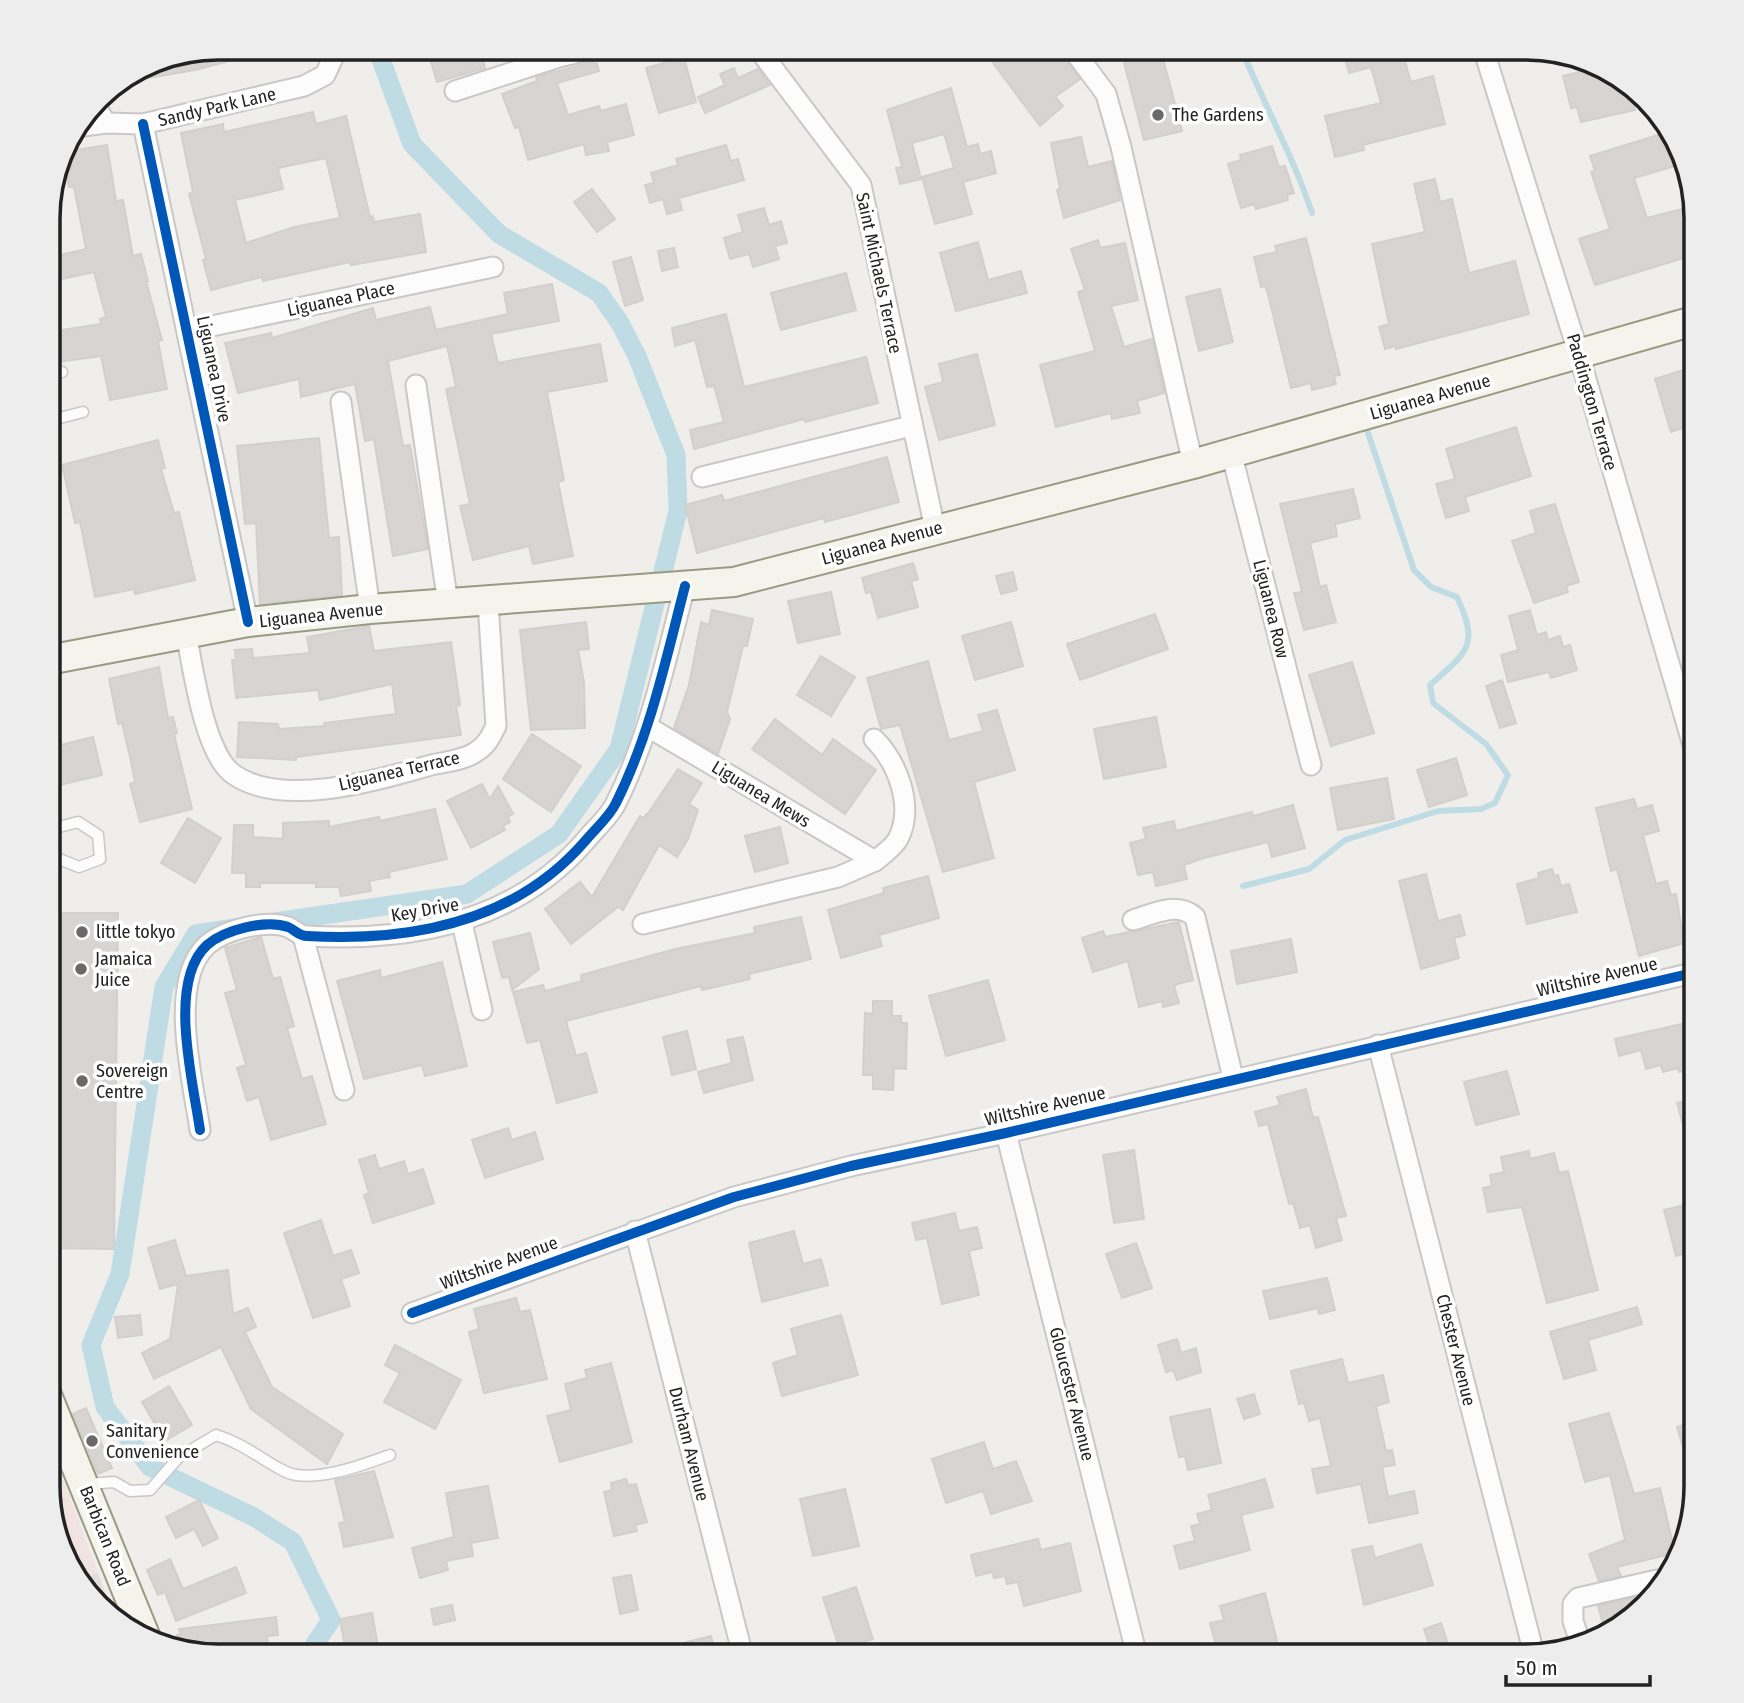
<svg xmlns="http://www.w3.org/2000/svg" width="1744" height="1703" font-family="'Fira Sans Condensed',sans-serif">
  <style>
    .commercial { fill: #f1e3e1 }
    .parking { fill: #e0dfde }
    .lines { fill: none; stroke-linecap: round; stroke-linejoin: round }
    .stream { stroke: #bfdbe3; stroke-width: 6 }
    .canal { stroke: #bfdbe3; stroke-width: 19 }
    .building { fill: #d7d4d2; stroke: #d3d0cc; stroke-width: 2; fill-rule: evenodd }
    .service-casing { stroke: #c9c8c7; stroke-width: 13 }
    .minor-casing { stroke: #c9c8c7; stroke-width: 23 }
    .secondary-casing { stroke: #999a82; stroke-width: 32 }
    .service { stroke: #fdfcfc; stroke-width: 10 }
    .minor { stroke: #fdfcfc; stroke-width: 19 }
    .secondary { stroke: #f4f4ed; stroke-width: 28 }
    .cycleway-casing { stroke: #fff; stroke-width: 15 }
    .cycleway { stroke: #0057b8; stroke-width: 10 }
    .poi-dot { fill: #6a6968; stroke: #fff; stroke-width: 2.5 }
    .labels { text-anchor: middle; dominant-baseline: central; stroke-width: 7; stroke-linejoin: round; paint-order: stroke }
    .street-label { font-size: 18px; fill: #222; stroke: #fff }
    .poi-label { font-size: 18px; fill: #222; stroke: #fff; text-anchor: start }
    .rim { fill: none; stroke: #222; stroke-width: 3.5 }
  </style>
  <rect width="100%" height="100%" fill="#f0eeeb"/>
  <!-- commercial -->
  <path class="commercial" d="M59,1468L113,1614L90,1598L60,1550L47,1486V1471Z"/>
  <!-- parking -->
  <path class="parking" d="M98,1573L113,1614L90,1598L79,1580Z"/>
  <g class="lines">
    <!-- stream -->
    <g class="stream">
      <path d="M1241,48C1264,104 1293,156 1312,213"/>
      <path d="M1243,886L1309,869L1345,840L1438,811L1481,809L1495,803L1508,775L1486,744L1433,703L1430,685C1467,652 1480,646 1457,597L1431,587L1414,570L1366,427"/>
    </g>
    <!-- canal -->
    <g class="canal">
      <path d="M268,923L467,894L559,834L619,749L678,511L676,455L637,356L620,323L599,293L499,234L412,144L380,57L383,47"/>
      <path d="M235,928L196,934L164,987L120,1274L91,1345L105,1407L150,1467L254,1517L293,1542L331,1620L307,1656"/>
    </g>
  </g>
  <!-- building -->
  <g class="building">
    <path d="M218,47H263V52L195,70L114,84L153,60Z"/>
    <path d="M660,47H681L696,102L659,113L646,68L664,63Z"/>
    <path d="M1014,47L1020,54L1029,47H1057L1080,79L1055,97L1063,106L1040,126L993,63Z"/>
    <path d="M1120,47H1160L1182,131L1144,140Z"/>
    <path d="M480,48L485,68L437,82L431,62Z"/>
    <path d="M1342,48H1401L1411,82L1433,76L1445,124L1363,145L1364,150L1335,157L1325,116L1381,103L1371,67L1349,73Z"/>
    <path d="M596,61L599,71L557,83L568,115L599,106L601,111L626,104L634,135L607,142L609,151L586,155L584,144L528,160L519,127L515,128L502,94L537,81L536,77Z"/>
    <path d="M1603,66L1630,86L1635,110L1581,122L1577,107L1571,108L1563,76Z"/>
    <path d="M734,68L738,78L758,69L770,85L705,113L698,97L725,85L720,74Z"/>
    <path d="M951,88L967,147L978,144L980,154L991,151L996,173L963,182L972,214L935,224L922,177L954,168L944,134L912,143L921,179L900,184L896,168L902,167L887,110Z"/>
    <path d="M313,112L316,124L346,116L370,217L373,216L374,222L420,214L426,252L351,265L350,262L263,281L262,277L211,290L203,260L206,259L189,194L193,192L181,133L223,124L224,132ZM326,158L340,218L294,227L246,243L235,200L283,189L278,168Z"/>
    <path d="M1668,132L1678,165L1634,178L1647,218L1694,206L1697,254L1595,285L1579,239L1610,229L1591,172L1595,171L1590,156Z"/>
    <path d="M1081,137L1088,167L1112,161L1120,200L1064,218L1057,190L1060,189L1051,143Z"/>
    <path d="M107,145L116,201L123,200L133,256L141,254L148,281H146L162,340L158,341L167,389L110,400L101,356L50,363L48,348V332L101,324L100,319L106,317L94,272L48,282V258L86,249L74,187H69L63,152Z"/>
    <path d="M726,145L731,161L738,159L744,180L679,198L682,210L667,214L663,199L650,203L645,185L654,183L651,173L678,165L676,159Z"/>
    <path d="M1272,146L1279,167L1285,166L1294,193L1287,195L1288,200L1256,209L1254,204L1241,208L1228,164L1241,160L1240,155Z"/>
    <path d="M1435,179L1440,202L1452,199L1469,273L1515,261L1529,314L1396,349L1395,346L1385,349L1379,327L1389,324L1372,244L1425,232L1414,184Z"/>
    <path d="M592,189L615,219L597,232L574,202Z"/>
    <path d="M764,208L769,225L781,221L787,243L775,246L779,259L753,267L749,254L730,259L724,238L743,232L738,215Z"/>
    <path d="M1306,238L1340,375L1334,376L1336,384L1312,390L1311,383L1291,388L1268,294L1265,286L1261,287L1254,257L1277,252L1275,246Z"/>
    <path d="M1098,240L1100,248L1125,243L1138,300L1111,306L1124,347L1152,339L1164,393L1137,401L1140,413L1112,419L1111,413L1056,427L1040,365L1095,351L1078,292L1085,290L1071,249Z"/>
    <path d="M978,242L988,280L1021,271L1027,293L956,311L940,253Z"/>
    <path d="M674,248L678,267L662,271L658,251Z"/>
    <path d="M631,257L643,300L625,306L613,262Z"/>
    <path d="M846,273L856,310L781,330L771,293Z"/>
    <path d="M552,284L559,321L491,334L498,363L600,344L607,381L547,392L564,480L558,482L573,556L533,564L529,546L473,560L460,506L470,504L446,389L456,387L447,346L388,361L403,446L410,445L428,549L393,556L374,439L365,441L355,384L301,397L299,379L238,393L225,343L271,333L272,338L373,308L376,320L430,307L436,330L508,314L504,293Z"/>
    <path d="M1220,289L1233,342L1199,351L1186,297Z"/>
    <path d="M726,314L744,387L866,357L878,403L805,422L804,419L694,449L690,430L724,422L714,386L707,387L695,340L675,346L672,328Z"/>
    <path d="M977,354L995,425L939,440L925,387L943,382L939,364Z"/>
    <path d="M1686,369L1688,375L1697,372V461H1691L1683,428L1671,432L1655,379Z"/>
    <path d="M1516,427L1531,476L1465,497L1469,511L1446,518L1436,484L1455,479L1446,449Z"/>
    <path d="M319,438L329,538L339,537L342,595L260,604L256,523L245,524L237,446Z"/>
    <path d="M158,440L165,468L161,469L174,513L179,512L195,580L135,594L134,589L95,597L80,522L75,523L62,465Z"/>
    <path d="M887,457L899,502L825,522L824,518L697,553L685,505L722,495L724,501Z"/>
    <path d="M1353,489L1360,518L1335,524L1337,536L1310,543L1320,587L1326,585L1336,622L1304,630L1294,593L1302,592L1280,504Z"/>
    <path d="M1555,504L1579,582L1566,586L1568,592L1534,603L1512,541L1536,533L1530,511Z"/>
    <path d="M913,563L918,579L911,581L918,607L878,618L871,592L866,593L862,578Z"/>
    <path d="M1013,572L1017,590L1001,594L996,576Z"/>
    <path d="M831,592L840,634L798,643L788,601Z"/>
    <path d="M712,610L753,619L747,646H743L727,712L730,719L718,754L674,728L689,685L701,622L709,625Z"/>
    <path d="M1530,610L1537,635L1546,632L1548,640L1560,636L1563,647L1570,645L1577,670L1551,678L1549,672L1508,682L1501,655L1518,650L1509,616Z"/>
    <path d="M1155,614L1168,649L1080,680L1067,644Z"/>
    <path d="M586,622L589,649L578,650L584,682L585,728L531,730L520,630Z"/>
    <path d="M1011,622L1023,666L975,680L962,636Z"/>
    <path d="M369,626L374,651L451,642L460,705L456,706L461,735L296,757V760L237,757L239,722L278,724L279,729L325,726L324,723L396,714L392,684L320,700L318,690L236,698L232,660H236L235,650L252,649L253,658L310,653L307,637Z"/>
    <path d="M821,656L855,677L831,716L797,695Z"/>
    <path d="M928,661L949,740L983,731L978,715L997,710L1015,770L974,782L994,858L943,872L900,725L881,729L867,678Z"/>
    <path d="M1352,662L1374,733L1331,746L1309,675Z"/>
    <path d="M159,667L168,718L173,717L177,733L174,734L192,809L140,822L130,784L135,782L130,757L122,723L118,724L109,679Z"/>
    <path d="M1502,680L1516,723L1500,728L1486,686Z"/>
    <path d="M53,713L61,745L93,737L102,775L47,788V714Z"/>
    <path d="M1156,717L1166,767L1104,779L1094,729Z"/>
    <path d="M775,719L822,755L833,739L876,770L845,814L752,749Z"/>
    <path d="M532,734L581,766L551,812L503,779Z"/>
    <path d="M1456,758L1467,795L1429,807L1417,770Z"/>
    <path d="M678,769L702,783L689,804L698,810L688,839L677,857L659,845L623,910L618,907L571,944L545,909L580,882L592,897L640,816L643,818L649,812Z"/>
    <path d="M1387,778L1394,819L1338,830L1330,788Z"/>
    <path d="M482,784L490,799L498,786L513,814L508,817L510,822L503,826L505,830L471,848L447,801Z"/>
    <path d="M1634,799L1637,809L1652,805L1659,831L1643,835L1656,884L1667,881L1671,895L1676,894L1684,943L1639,956L1617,869L1611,871L1596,808Z"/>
    <path d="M1293,805L1305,848L1272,857L1268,842L1204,858L1184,865L1187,879L1156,886L1153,872L1138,875L1130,843L1146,839L1143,828L1174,821L1176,831L1252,812L1253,816Z"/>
    <path d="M435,809L447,859L389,872L390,877L369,881L371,891L341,896L339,887H316V883H260V887H246V873H232L234,825H253V837L283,839V823L329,821V827L379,817L380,821Z"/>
    <path d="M188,818L221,838L195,883L161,863Z"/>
    <path d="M780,827L788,863L755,872L745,836Z"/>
    <path d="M1552,869L1554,876L1558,875L1561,886L1569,884L1577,912L1527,924L1517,884L1539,878L1538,873Z"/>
    <path d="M1426,874L1438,921L1460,915L1465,935L1454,938L1459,958L1421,969L1399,881Z"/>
    <path d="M928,876L939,918L879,935L882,946L841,958L828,910L884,893L883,888Z"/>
    <path d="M47,913H118L114,1249L47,1248Z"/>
    <path d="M801,917L811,959L749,974L750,979L702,990L701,986L566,1021L576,1056L586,1053L597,1092L557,1103L540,1040L527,1043L513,992L543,985L545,991L582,981L581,975L675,949L755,933L754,927Z"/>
    <path d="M1179,922L1193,980L1174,985L1179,1003L1163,1007L1162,1001L1139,1007L1128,961L1093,972L1082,938L1103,931L1105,937Z"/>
    <path d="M530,933L539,969L512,990L509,977L502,978L493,942Z"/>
    <path d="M261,937L273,979L280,977L294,1026L287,1028L302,1079L312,1076L326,1124L271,1140L259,1097L247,1101L237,1068L246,1065L225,993L237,990L225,948Z"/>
    <path d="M1291,939L1297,972L1237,984L1231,951Z"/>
    <path d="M442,962L467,1066L425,1076L422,1065L364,1079L337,981L380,970L381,978Z"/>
    <path d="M988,980L1005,1040L946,1056L929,996Z"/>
    <path d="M873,1001H892V1016H901V1023H907L906,1069L894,1068L893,1090L873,1089V1075H863L865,1013L873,1014Z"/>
    <path d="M1682,1024L1685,1035L1697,1032V1067L1679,1072L1678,1068L1663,1072L1661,1065L1646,1069L1641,1050L1619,1056L1615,1039Z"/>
    <path d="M687,1031L696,1069L672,1075L663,1037Z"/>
    <path d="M743,1037L753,1080L704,1093L698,1072L732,1063L727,1040Z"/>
    <path d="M1507,1071L1519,1114L1476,1125L1464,1082Z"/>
    <path d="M1306,1089L1313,1118L1318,1117L1346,1216L1336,1218L1342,1240L1316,1248L1310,1225L1300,1228L1293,1203L1289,1204L1268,1124L1259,1126L1255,1112L1280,1105L1277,1097Z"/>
    <path d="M1697,1098V1158H1692L1677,1103Z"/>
    <path d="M508,1128L512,1140L535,1132L543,1159L485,1178L472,1140Z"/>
    <path d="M1134,1150L1144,1219L1114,1223L1103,1155Z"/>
    <path d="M1529,1151L1530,1159L1554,1153L1559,1173L1568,1171L1598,1290L1547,1303L1522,1207L1488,1212L1483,1188L1492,1186L1490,1175L1504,1172L1501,1157Z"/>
    <path d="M375,1155L379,1169L404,1161L408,1174L423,1169L434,1203L373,1223L364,1195L369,1193L359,1160Z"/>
    <path d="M1697,1202V1250L1676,1256L1664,1210Z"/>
    <path d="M955,1213L959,1231L977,1227L982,1248L969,1251L979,1295L942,1304L927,1238L916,1240L912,1223Z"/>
    <path d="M321,1220L333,1256L351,1250L359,1273L341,1279L350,1306L313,1318L284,1233Z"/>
    <path d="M794,1231L803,1264L821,1259L828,1285L762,1302L749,1243Z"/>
    <path d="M175,1240L186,1276L228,1270L233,1314L248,1308L256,1327L245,1332L272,1387L343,1434L327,1464L251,1409L221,1347L154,1379L142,1353L170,1339L178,1284L160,1289L148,1248Z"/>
    <path d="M1136,1243L1152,1288L1122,1298L1106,1254Z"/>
    <path d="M1327,1278L1335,1310L1319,1314L1318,1308L1270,1319L1263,1291Z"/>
    <path d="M516,1298L520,1312L530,1310L547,1379L484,1393L469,1332L479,1329L474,1309Z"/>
    <path d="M1637,1307L1642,1324L1588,1340L1596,1370L1564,1379L1550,1332Z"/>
    <path d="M140,1315L142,1335L118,1338L115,1317Z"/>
    <path d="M841,1315L858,1375L782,1396L773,1363L798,1355L791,1329Z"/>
    <path d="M1177,1339L1181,1353L1196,1348L1201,1372L1177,1380L1173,1370L1166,1372L1158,1345Z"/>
    <path d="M395,1345L461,1380L435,1429L384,1402L400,1373L385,1365Z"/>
    <path d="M1342,1359L1348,1383L1383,1375L1389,1402L1376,1406L1386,1451L1392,1450L1395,1465L1382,1467L1388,1497L1414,1491L1418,1513L1369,1523L1361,1484L1317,1493L1312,1469L1331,1466L1320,1418L1309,1421L1304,1403L1299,1404L1291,1371Z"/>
    <path d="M611,1363L632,1442L560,1462L547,1416L571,1410L565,1384L587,1378L585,1370Z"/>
    <path d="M169,1386L192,1425L165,1441L142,1402Z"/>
    <path d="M1254,1394L1260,1414L1244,1419L1237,1399Z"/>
    <path d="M86,1408L112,1468L98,1474L73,1414Z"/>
    <path d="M1210,1409L1221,1463L1188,1470L1185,1456L1179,1457L1170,1417Z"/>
    <path d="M1609,1413L1634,1494L1660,1488L1675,1553L1617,1567L1621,1576L1599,1581L1589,1554L1625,1540L1610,1475L1585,1482L1569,1424Z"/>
    <path d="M1697,1421V1479L1693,1480L1677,1427Z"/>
    <path d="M984,1442L993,1469L1016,1461L1032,1501L991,1514L983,1491L946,1503L932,1459Z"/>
    <path d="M374,1471L393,1537L344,1547L339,1523L345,1522L335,1480Z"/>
    <path d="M626,1479L628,1485L636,1484L647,1522L635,1525L637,1531L614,1536L604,1492L612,1490L611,1483Z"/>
    <path d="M1265,1479L1273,1507L1241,1515L1250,1550L1180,1569L1174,1546L1195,1541L1191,1526L1200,1524L1197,1514L1212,1510L1208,1495Z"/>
    <path d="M488,1486L498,1538L471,1543L473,1556L446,1561L448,1570L420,1578L412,1548L454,1537L446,1493Z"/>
    <path d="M845,1489L859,1546L813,1556L800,1499Z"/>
    <path d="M199,1500L218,1538L203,1546L194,1529L176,1538L166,1517Z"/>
    <path d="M1038,1539L1041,1550L1070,1543L1081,1591L1024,1606L1018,1582L1007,1584L1005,1576L994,1578L992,1572L976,1576L971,1555Z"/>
    <path d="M1421,1544L1433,1585L1364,1605L1352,1550L1372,1546L1375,1558Z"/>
    <path d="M170,1559L183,1589L236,1567L246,1593L176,1621L165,1592L158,1595L147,1570Z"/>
    <path d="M631,1575L638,1610L620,1614L613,1578Z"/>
    <path d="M856,1587L873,1639L840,1650L823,1598Z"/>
    <path d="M1265,1593L1278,1645L1239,1656H1219L1210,1623L1224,1620L1220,1606Z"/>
    <path d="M1653,1593L1639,1613L1606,1634L1598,1606Z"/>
    <path d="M452,1605L455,1620L434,1625L431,1609Z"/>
    <path d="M372,1613L378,1646L346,1652L340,1619Z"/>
    <path d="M276,1617L278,1635L267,1636L269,1649L248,1652L251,1656H218L181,1648L177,1635L181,1634L179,1629Z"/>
    <path d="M1441,1623L1452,1656H1433L1424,1629Z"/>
    <path d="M711,1636L716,1656H687L683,1643Z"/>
  </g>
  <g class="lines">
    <defs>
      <g id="service">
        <path d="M48,375L62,372"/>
        <path d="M48,421L83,412"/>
        <path d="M47,845L59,859L79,867L100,859L98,835L78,822L59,827L47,824"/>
        <path d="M88,1484L114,1482L130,1491L150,1490L179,1457L216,1435C242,1443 261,1459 284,1471C310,1485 363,1465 390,1455"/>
      </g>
      <g id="minor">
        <path d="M757,47L861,185L935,529"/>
        <path d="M1071,47L1106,94L1121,147L1193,464"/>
        <path d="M1483,48L1579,355L1697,759"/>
        <path d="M455,91L559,57L601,47"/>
        <path d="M94,104L106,123"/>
        <path d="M143,124L248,622"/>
        <path d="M76,127L106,123L143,124L304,86L325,75L338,47"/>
        <path d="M188,331L493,267"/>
        <path d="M416,385L448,604"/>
        <path d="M341,402L370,609"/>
        <path d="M1231,452L1311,765"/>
        <path d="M702,477L911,426"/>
        <path d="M186,633C193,668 204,753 233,774C282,809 378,780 431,765C445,762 466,760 477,751C487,745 491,736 496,726L488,602"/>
        <path d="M874,739C897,762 915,806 898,839C894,847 882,855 875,861"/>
        <path d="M1133,920C1153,914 1177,901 1195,917L1233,1078"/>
        <path d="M462,923L482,1010"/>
        <path d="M643,924L838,877L875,861L648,727"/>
        <path d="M303,936L344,1090"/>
        <path d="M1378,1045L1534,1654"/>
        <path d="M200,1130C193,1081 167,982 207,945C224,930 266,919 288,927C295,930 299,936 307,936C411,942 516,922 586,840C596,828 610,816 616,803C650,735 666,659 685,586"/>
        <path d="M1006,1133L1137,1656"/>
        <path d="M635,1231L743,1656"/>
        <path d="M412,1313L734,1197L851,1166L1006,1133L1697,972"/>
        <path d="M1581,1645L1573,1621V1604L1578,1598L1657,1580"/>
      </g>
      <g id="secondary">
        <path d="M48,660L248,622L370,609L734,582L1193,464L1697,320"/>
        <path d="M47,1395L146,1638"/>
      </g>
    </defs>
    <!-- service casing -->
    <use href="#service" class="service-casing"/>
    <!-- minor casing -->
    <use href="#minor" class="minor-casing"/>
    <!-- secondary casing -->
    <use href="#secondary" class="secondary-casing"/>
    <!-- service -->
    <use href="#service" class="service"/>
    <!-- minor -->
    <use href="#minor" class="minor"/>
    <!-- secondary -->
    <use href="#secondary" class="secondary"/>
    <defs>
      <g id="cycleway">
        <path d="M143,124L248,622"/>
        <path d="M200,1130C193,1081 167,982 207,945C224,930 266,919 288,927C295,930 299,936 307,936C411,942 516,922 586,840C596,828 610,816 616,803C650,735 666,659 685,586"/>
        <path d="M412,1313L734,1197L851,1166L1006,1133L1697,972"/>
      </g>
    </defs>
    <!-- cycleway casing -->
    <use href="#cycleway" class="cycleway-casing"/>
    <!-- cycleway -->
    <use href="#cycleway" class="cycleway"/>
  </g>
  <!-- markers -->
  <g class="poi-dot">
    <circle cx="1158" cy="115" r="7"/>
    <circle cx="82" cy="932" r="7"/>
    <circle cx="81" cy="969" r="7"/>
    <circle cx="82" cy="1081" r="7"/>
    <circle cx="92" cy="1441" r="7"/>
  </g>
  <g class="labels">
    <!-- street labels -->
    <g class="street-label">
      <text transform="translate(217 107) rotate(-13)">Sandy Park Lane</text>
      <text transform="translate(879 273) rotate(78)">Saint Michaels Terrace</text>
      <text transform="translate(341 299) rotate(-12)">Liguanea Place</text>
      <text transform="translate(214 369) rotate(78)">Liguanea Drive</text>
      <text transform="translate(1430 397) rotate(-16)">Liguanea Avenue</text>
      <text transform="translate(1592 402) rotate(74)">Paddington Terrace</text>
      <text transform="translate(882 543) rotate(-15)">Liguanea Avenue</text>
      <text transform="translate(1271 609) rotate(76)">Liguanea Row</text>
      <text transform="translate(321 615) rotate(-6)">Liguanea Avenue</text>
      <text transform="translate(399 771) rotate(-13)">Liguanea Terrace</text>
      <text transform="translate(761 794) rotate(31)">Liguanea Mews</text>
      <text transform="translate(425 910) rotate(-10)">Key Drive</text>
      <text transform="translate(1597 977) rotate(-13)">Wiltshire Avenue</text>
      <text transform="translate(1045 1106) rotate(-13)">Wiltshire Avenue</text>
      <text transform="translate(499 1263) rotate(-20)">Wiltshire Avenue</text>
      <text transform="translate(1456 1350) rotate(76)">Chester Avenue</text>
      <text transform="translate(1072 1394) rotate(76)">Gloucester Avenue</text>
      <text transform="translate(689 1444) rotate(76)">Durham Avenue</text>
      <text transform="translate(105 1536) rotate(68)">Barbican Road</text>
    </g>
    <!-- poi labels -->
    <g class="poi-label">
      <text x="1172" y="115">The Gardens</text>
      <text x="96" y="932">little tokyo</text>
      <text x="95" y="959">Jamaica<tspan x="95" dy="21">Juice</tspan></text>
      <text x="96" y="1071">Sovereign<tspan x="96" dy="21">Centre</tspan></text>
      <text x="106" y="1431">Sanitary<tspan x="106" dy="21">Convenience</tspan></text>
    </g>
  </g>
  <!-- crop -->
  <path d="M0 0H1744V1703H0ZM218 60H1526A158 158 0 0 1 1684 218V1486A158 158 0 0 1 1526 1644H218A158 158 0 0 1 60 1486V218A158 158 0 0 1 218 60Z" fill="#ededed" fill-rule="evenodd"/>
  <path class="rim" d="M218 60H1526A158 158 0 0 1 1684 218V1486A158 158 0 0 1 1526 1644H218A158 158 0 0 1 60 1486V218A158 158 0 0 1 218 60Z"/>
  <!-- scale -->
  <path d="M1506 1675v10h144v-10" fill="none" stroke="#222222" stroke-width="3.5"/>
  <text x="1516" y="1675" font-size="21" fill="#222222" stroke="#ffffff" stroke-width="5" paint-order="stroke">50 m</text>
</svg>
